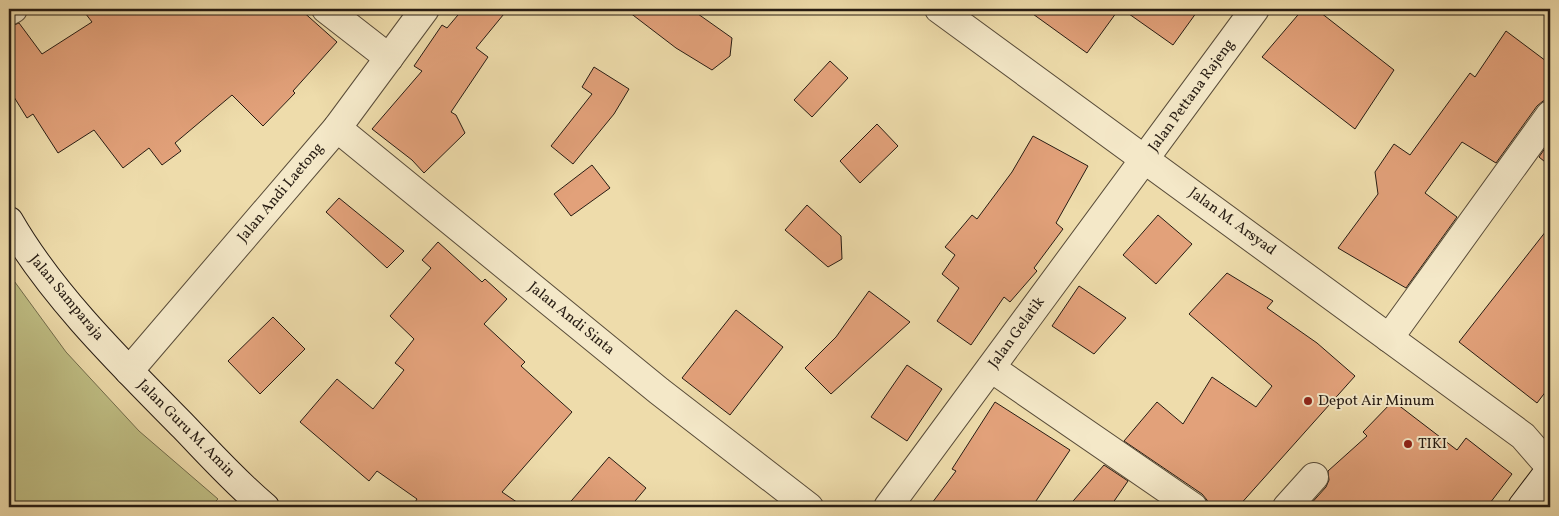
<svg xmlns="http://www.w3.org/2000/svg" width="1559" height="516" font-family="Vollkorn,serif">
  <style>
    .green { fill: #bfbe84; stroke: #736d4c }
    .building { fill: #e2a17a; stroke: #271c13 }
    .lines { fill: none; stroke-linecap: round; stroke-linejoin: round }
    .street-casing { stroke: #594c39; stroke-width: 30 }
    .secondary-casing { stroke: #271c13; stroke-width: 30 }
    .street { stroke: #f4e8c8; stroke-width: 28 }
    .secondary { stroke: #f4e8c8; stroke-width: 28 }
    .poi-dot { fill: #8f2418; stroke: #f4e8c8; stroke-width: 2 }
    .labels { text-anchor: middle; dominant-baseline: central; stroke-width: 4; stroke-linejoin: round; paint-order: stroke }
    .street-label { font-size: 15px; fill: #271c13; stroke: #f4e8c8 }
    .poi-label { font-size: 15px; fill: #271c13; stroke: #f4e8c8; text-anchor: start }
  </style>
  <rect width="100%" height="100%" fill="#eedcab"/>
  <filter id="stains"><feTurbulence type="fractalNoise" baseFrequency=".004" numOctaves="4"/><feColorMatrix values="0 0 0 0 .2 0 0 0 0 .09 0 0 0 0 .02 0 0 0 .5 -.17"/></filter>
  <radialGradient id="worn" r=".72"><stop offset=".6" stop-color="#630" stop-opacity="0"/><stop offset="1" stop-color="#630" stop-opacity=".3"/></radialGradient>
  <!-- green -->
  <path class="green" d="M9,274L66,352L139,431L218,499L210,507H9Z"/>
  <!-- building -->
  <g class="building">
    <path d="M82,9H300L337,42L293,91L295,93L263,126L232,95L175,143L181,151L162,165L149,148L123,168L94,130L58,153L33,114L27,118L9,89V27L19,23L42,54L92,22Z"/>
    <path d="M463,9H508L476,48L488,57L451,112L456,115L465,133L424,173L412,160L372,129L422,71L414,66L442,25L447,28Z"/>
    <path d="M625,9H691L732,38L730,56L712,70L676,48Z"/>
    <path d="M1026,9H1119L1087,53Z"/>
    <path d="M1122,9H1199L1173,45Z"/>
    <path d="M1303,9H1316L1394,70L1355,129L1262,57Z"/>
    <path d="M1506,31L1550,64V100L1543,101L1537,106L1496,163L1462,142L1425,193L1457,217L1406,288L1338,248L1378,194L1375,172L1394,144L1410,155L1470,73L1475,77Z"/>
    <path d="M830,61L848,78L812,117L794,100Z"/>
    <path d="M594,67L629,89L614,114L573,164L551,146L592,94L582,87Z"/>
    <path d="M877,124L898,146L860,183L840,161Z"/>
    <path d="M1033,136L1088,166L1056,223L1063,229L1034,268L1037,271L1010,302L1004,297L971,345L937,321L959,288L942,274L955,255L945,247L972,215L977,219L1012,172Z"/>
    <path d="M1550,141V166L1539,157Z"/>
    <path d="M592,165L610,188L571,216L554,194Z"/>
    <path d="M339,198L404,251L387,268L326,212Z"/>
    <path d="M807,205L841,236L842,259L828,267L785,230Z"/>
    <path d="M1158,215L1192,244L1156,284L1123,255Z"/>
    <path d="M1550,226V386L1537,403L1459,342Z"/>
    <path d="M438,242L482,282L485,279L507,299L484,324L525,362L521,366L572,412L502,492L524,507H412L417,499L377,471L369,481L300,422L337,379L373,409L404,370L395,363L414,339L390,316L431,268L422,260Z"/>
    <path d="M1227,273L1273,301L1267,308L1317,343L1355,376L1238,507H1208L1207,500L1202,494L1124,441L1157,402L1183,424L1212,377L1256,407L1272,386L1189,314Z"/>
    <path d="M1079,286L1126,318L1094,354L1052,326Z"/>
    <path d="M869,291L910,322L831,394L805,368L836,337Z"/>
    <path d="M736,310L783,347L730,415L682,378Z"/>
    <path d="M273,317L305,349L260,394L228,361Z"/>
    <path d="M907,365L942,389L907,441L871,417Z"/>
    <path d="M1393,401L1457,450L1466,438L1512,474L1487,507H1308L1326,487L1329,480L1328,471L1367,436L1363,432Z"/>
    <path d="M995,402L1070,450L1032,507H929L956,471L952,469Z"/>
    <path d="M609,457L646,488L630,507H566Z"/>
    <path d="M1104,465L1128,481L1110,507H1068Z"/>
  </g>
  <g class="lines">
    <defs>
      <g id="street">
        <path d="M326,9L389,58"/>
        <path d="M939,9L1523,436L1550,467"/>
        <path d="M9,11L13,9"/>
        <path d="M337,128L659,391L809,507"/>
        <path d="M1389,338L1550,115"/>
        <path d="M991,368L1193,507"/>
        <path d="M129,371L337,128L425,9"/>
        <path d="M888,507L1255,9"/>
        <path d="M1287,507L1314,477"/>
      </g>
      <g id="secondary">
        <path d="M9,221C52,296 123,365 184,427C210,454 236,483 265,507"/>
        <path d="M1522,507L1550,470"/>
      </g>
    </defs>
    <!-- street casing -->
    <use href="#street" class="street-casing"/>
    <!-- secondary casing -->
    <use href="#secondary" class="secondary-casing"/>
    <!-- street -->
    <use href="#street" class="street"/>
    <!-- secondary -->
    <use href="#secondary" class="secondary"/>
  </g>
  <!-- markers -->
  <g class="poi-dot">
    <circle cx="1308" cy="401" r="5"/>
    <circle cx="1408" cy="444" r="5"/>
  </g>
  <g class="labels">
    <!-- street labels -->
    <g class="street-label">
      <text transform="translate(1192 96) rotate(-54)">Jalan Pettana Rajeng</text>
      <text transform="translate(281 193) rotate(-50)">Jalan Andi Laetong</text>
      <text transform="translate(1232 222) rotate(36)">Jalan M. Arsyad</text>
      <text transform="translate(66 298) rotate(50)">Jalan Samparaja</text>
      <text transform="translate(571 319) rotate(39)">Jalan Andi Sinta</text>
      <text transform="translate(1017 333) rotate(-54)">Jalan Gelatik</text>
      <text transform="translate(186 429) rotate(45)">Jalan Guru M. Amin</text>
    </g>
    <!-- poi labels -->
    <g class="poi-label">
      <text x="1318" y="401">Depot Air Minum</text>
      <text x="1418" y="444">TIKI</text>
    </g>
  </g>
  <!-- margin -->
  <rect width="1559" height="516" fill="none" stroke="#eedcab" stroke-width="30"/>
  <rect x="10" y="10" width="1539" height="496" fill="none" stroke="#271c13" stroke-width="2.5"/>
  <rect x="15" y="15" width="1529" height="486" fill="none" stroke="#271c13"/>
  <rect width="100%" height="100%" filter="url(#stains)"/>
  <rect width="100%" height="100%" fill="url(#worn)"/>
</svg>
